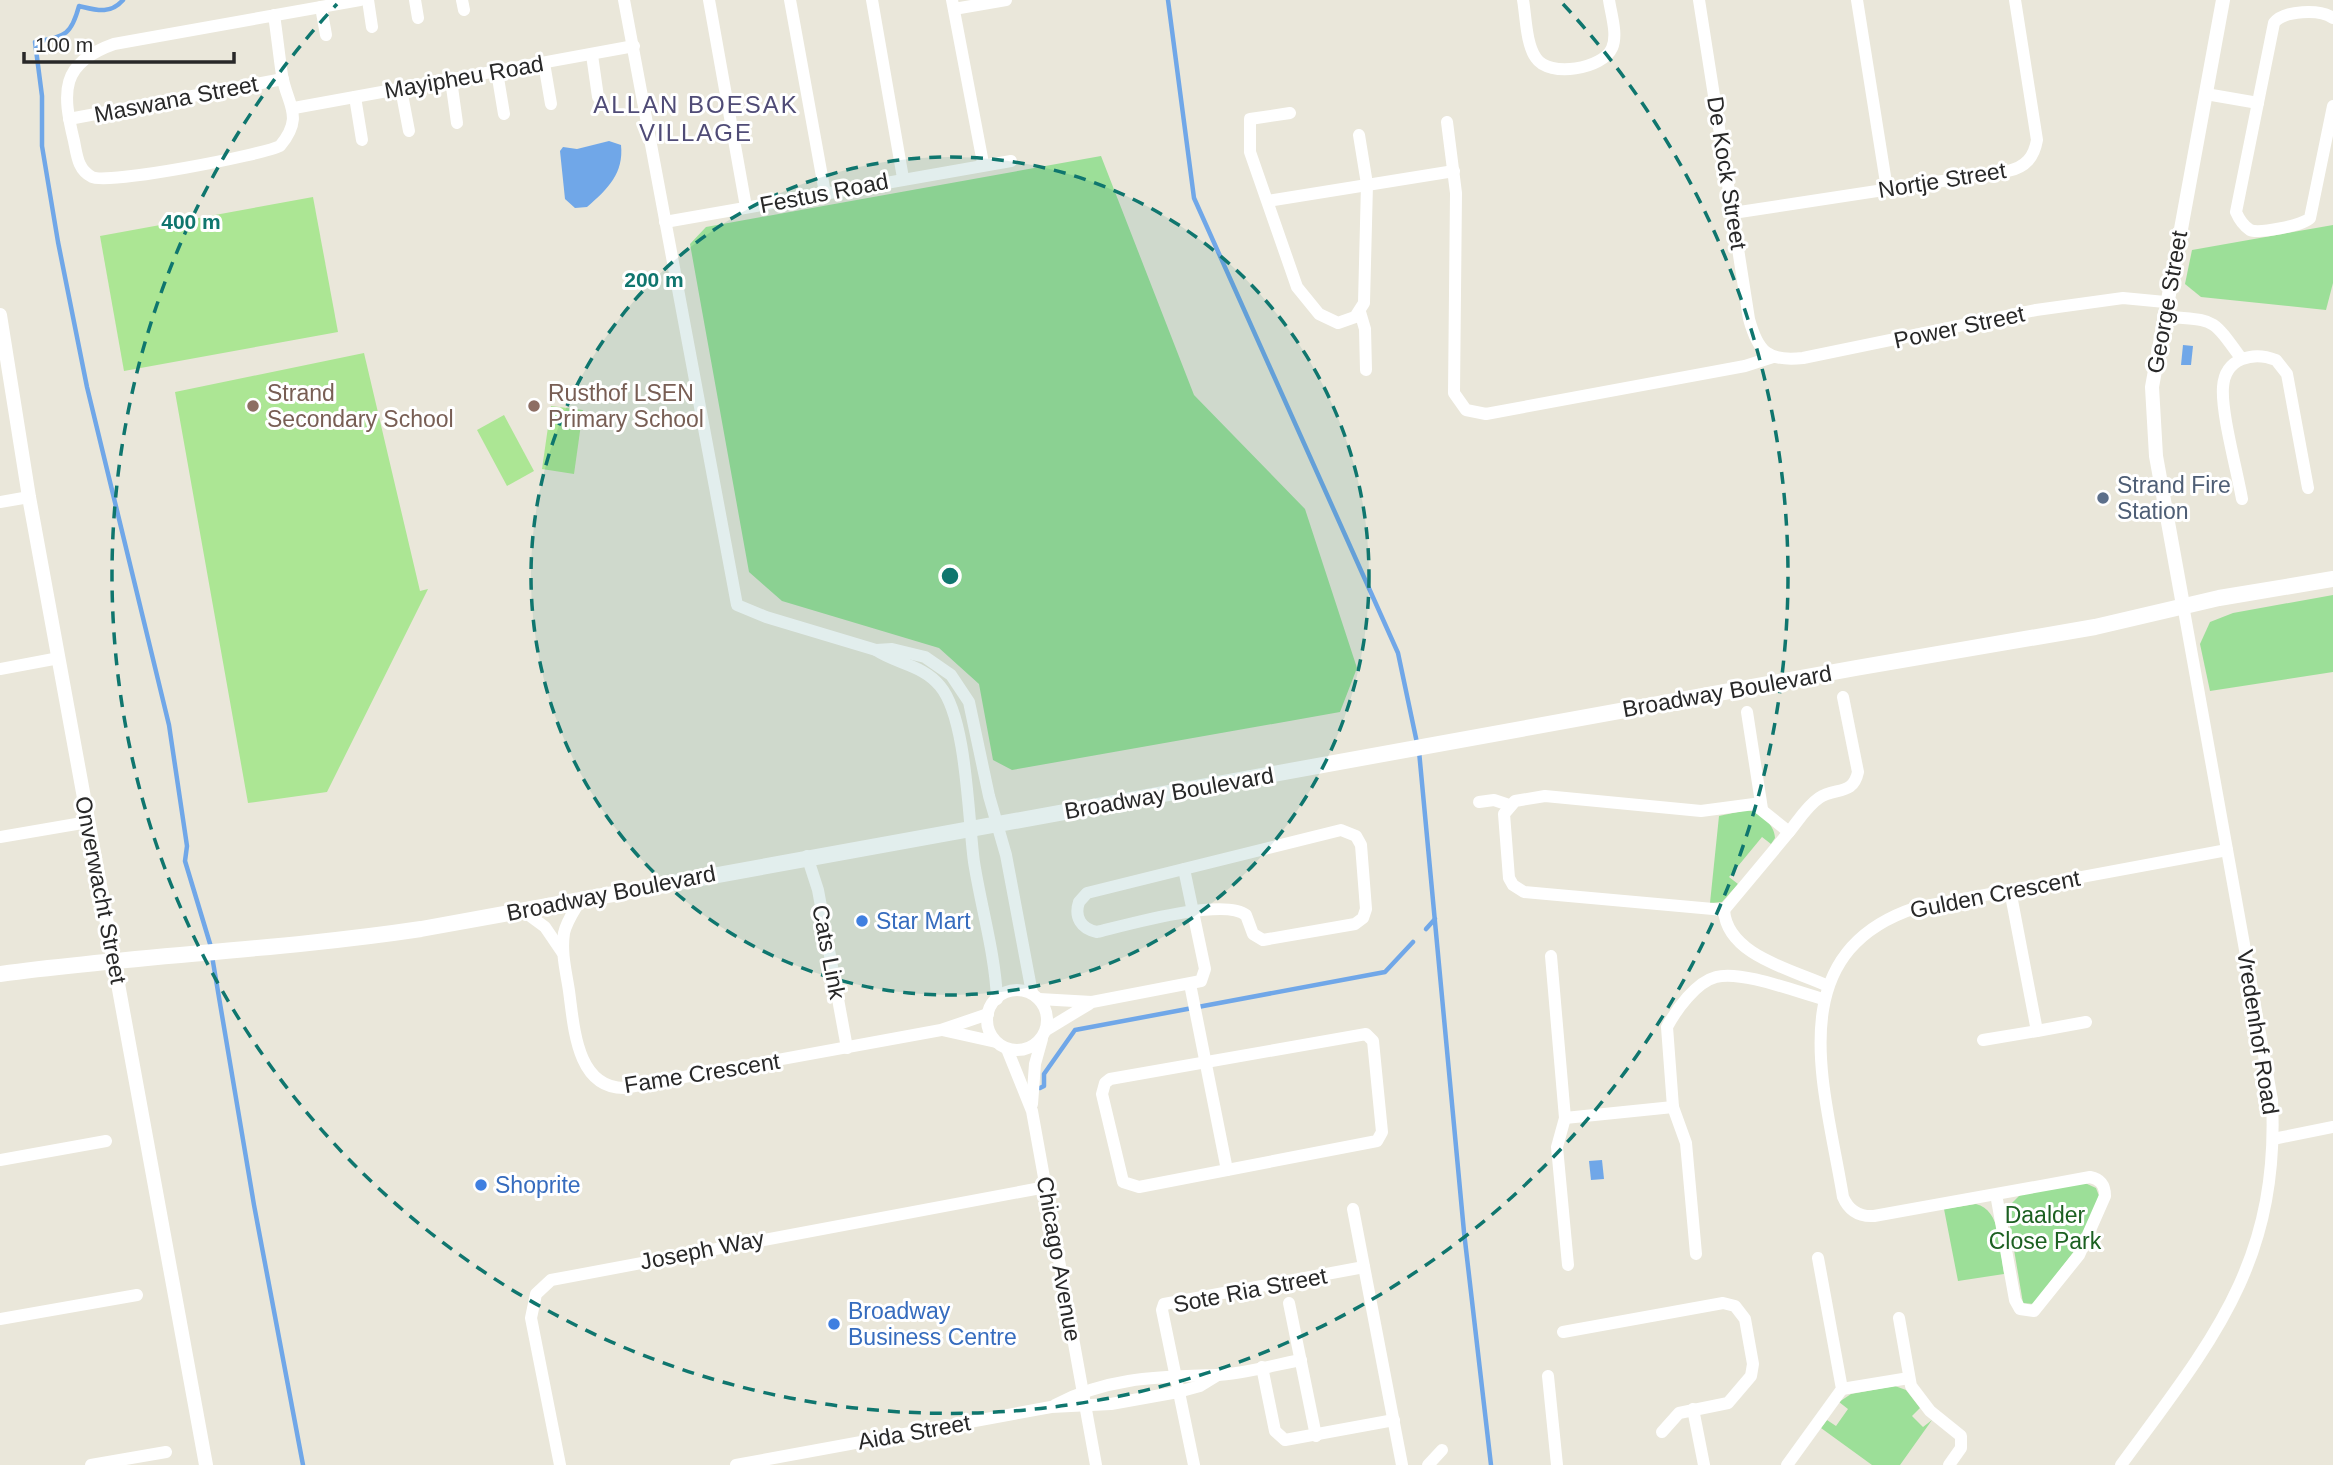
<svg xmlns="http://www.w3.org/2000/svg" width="2333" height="1465" font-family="Helvetica,sans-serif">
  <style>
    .green { fill: #9cdf98 }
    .pitch { fill: #ace694 }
    .water { fill: #70a7e8 }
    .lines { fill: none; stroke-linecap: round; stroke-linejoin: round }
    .stream { stroke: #70a7e8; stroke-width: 4.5 }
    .minor { stroke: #fff; stroke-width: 12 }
    .tertiary { stroke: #fff; stroke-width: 14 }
    .secondary { stroke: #fff; stroke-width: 16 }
    .ring { fill: none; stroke: #0f766e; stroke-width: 3.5; stroke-dasharray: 12 9 }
    .education-dot { fill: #8d6e63; stroke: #fff; stroke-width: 2.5 }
    .service-dot { fill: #5c6f8a; stroke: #fff; stroke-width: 2.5 }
    .shop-dot { fill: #3f7fe0; stroke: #fff; stroke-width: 2.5 }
    .labels { text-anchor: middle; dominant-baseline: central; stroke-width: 6; stroke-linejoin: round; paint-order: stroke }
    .street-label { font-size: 23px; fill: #282828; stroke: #fff }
    .education-label { font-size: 23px; fill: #785e54; stroke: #fff; text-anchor: start }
    .service-label { font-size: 23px; fill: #4e5e75; stroke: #fff; text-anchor: start }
    .shop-label { font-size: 23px; fill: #366cbe; stroke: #fff; text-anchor: start }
    .park-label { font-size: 23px; fill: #1c6021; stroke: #fff }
    .neighbourhood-label { font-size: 24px; letter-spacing: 2px; fill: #4f4b76; stroke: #fff }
    .centre { fill: #0f766e; stroke: #fff; stroke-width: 3.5 }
    .ring-label { font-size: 21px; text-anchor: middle; font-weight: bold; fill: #0f766e; stroke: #fff; stroke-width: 6; stroke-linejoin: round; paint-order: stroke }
  </style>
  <rect width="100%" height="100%" fill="#eae7da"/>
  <!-- green -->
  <g class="green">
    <path d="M1101,156L1194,395L1305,509L1357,668L1340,712L1012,770L993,760L979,684L939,648L782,601L749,572L690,244L706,227Z"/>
    <path d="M2333,225V283L2326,310L2201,297L2185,284L2192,250Z"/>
    <path d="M2333,595V672L2210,691L2200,644L2210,622L2233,613Z"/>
    <path d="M1747,810C1760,812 1775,825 1775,838L1771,844L1762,837L1729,877L1738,884L1722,902L1710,903L1719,816Z"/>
    <path d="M2085,1183L2096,1188L2099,1196L2078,1246L2034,1304L2023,1303L2007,1208L2020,1195Z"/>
    <path d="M1976,1204C2002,1210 2000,1252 2004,1274L1958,1281L1944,1209Z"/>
    <path d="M1895,1386L1906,1390L1920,1408L1912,1416L1923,1427L1932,1420L1900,1465H1872L1821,1428L1827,1420L1836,1426L1848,1409L1839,1402L1851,1394Z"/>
  </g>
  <!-- pitch -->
  <g class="pitch">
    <path d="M313,197L338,332L124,371L100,236Z"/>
    <path d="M364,353L420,591L428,589L327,792L248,803L175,392Z"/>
    <path d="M551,406L583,410L574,474L542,469Z"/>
    <path d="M504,415L534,471L507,486L477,430Z"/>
  </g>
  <!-- water -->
  <g class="water">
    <path d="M609,141L621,145C624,173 608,189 587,207L575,208L565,199L560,151L563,147L577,149Z"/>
    <path d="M2183,345L2193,346L2191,365H2181Z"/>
    <path d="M1602,1160L1604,1179L1591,1180L1589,1161Z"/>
  </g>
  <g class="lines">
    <!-- stream -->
    <g class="stream">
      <path d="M123,0C110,15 96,10 79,6C71,36 65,36 35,42L42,96V146L58,242L87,387L169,725L187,846L185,861L211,947"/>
      <path d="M1168,0L1194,198L1398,653L1417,743"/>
      <path d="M1419,751L1464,1232L1491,1465"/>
      <path d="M1426,929L1435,919"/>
      <path d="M212,956L254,1205L303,1465"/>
      <path d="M1040,1088L1044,1086V1074L1075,1030L1385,972L1413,942"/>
    </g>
    <!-- minor -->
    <g class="minor">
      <path d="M368,0L372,27"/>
      <path d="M415,0L418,18"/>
      <path d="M462,0L464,10"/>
      <path d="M624,0L737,605L766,617L876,650C897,664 923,665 940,686C967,718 968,818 974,862C981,907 995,953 997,999"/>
      <path d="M709,0L746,207"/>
      <path d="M790,0L825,193"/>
      <path d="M872,0L903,178"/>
      <path d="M952,0L983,163"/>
      <path d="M1523,0C1526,17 1526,44 1536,58C1549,78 1603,69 1612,48C1618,35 1611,14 1609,0"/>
      <path d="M1699,0L1749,319C1758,352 1768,362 1803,358L2036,310L2123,298L2165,302"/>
      <path d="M1857,0L1887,189"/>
      <path d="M321,7L326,35"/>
      <path d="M954,9L1006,0"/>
      <path d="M274,15C277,35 279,55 282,75C287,105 305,116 280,146C262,155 107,185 92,177C78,170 77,156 74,141C62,92 60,63 114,44L360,0"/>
      <path d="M2333,18C2320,9 2284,10 2274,23L2236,212C2239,219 2244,226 2250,230C2259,234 2304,225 2310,218L2333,106"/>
      <path d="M592,55L598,97"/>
      <path d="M544,63L551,104"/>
      <path d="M497,72L504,114"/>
      <path d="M451,80L457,123"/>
      <path d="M401,89L409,131"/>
      <path d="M2206,94L2258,103"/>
      <path d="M355,97L362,140"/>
      <path d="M294,108L634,46"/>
      <path d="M1290,113L1250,119V152L1297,287L1319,314L1338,323L1355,317L1364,303L1367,184L1359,135"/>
      <path d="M69,119L283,79"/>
      <path d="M1447,122L1456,193L1454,393L1466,410L1486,414L1745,366L1773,357"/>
      <path d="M1268,201L1454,171"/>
      <path d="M1733,213L2008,171C2026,167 2034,157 2037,140L2015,0"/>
      <path d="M665,222L1011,161"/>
      <path d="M1360,312L1365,329L1366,370"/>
      <path d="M2163,316C2216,322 2209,314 2241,358"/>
      <path d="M2242,499C2237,470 2221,413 2223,387C2225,358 2253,351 2276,360L2287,374L2308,488"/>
      <path d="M0,502L29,497"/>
      <path d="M876,650L892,649L925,657L951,675L969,702L989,796L1006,855L1032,993"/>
      <path d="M0,669L59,658"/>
      <path d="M1747,712L1762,809"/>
      <path d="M1545,796L1701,811L1754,804L1789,832L1724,910L1524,892L1513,885L1509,878L1504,814L1515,801Z"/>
      <path d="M1479,802L1494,800L1509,805"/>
      <path d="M1341,830L1356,836L1361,845L1366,909L1363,918L1355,924L1263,940L1253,934L1246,915C1224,897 1126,925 1097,932C1081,929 1074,917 1079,902L1087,893Z"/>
      <path d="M1789,832C1798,821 1807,806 1819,798C1835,787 1853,796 1858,772L1843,697"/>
      <path d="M0,837L88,822"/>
      <path d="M807,856L818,890L847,1048"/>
      <path d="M2010,890L2037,1031L2086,1022"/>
      <path d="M581,899C575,910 567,920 564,933C561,953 566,971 569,991C574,1026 576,1088 624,1088L941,1030L988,1014"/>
      <path d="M522,910L545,927L562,952"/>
      <path d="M1724,910C1727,956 1794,970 1828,986"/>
      <path d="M1551,956L1565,1118L1557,1147L1568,1265"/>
      <path d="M1190,984L1227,1170"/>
      <circle cx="1017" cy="1020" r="30"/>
      <path d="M1039,999L1092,1002L1201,981L1205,969L1184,869"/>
      <path d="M942,1030L996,1042"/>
      <path d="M1046,1030L1089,1004"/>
      <path d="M1366,1034L1373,1041L1382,1132L1377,1141L1139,1187L1123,1182L1102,1094L1105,1083L1110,1079Z"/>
      <path d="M1983,1040L2037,1031"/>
      <path d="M1007,1049L1032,1111L1096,1465"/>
      <path d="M1032,1104L1035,1064L1042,1039"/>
      <path d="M1565,1118L1673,1107"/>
      <path d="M2273,1139L2333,1127"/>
      <path d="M0,1160L106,1141"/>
      <path d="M1996,1194L2015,1300L2020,1309L2034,1311L2079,1255L2105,1196C2105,1185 2100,1179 2090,1177L1874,1216C1859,1217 1849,1211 1843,1197C1826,1091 1777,954 1915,908L2227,850"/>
      <path d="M1353,1209L1402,1465"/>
      <path d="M1696,1254L1686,1143L1673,1107L1667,1027C1676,1010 1696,982 1716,977C1741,970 1797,992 1823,999"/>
      <path d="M1289,1303L1316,1436"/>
      <path d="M1899,1318L1911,1386L1930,1411L1961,1436V1448L1949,1465"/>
      <path d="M0,1319L137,1295"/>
      <path d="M1563,1332L1723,1303L1735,1306L1745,1319L1753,1364L1751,1376L1728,1403L1679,1413L1662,1432"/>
      <path d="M1262,1367L1275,1431L1285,1440L1394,1420"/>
      <path d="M1548,1376L1557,1465"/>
      <path d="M1842,1389L1909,1378"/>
      <path d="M1055,1405C1107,1377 1158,1377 1216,1375C1244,1374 1273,1365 1301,1360"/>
      <path d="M1693,1409L1704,1465"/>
      <path d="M91,1465L166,1452"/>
      <path d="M560,1465L531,1318L536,1294L551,1280L1046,1187"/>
      <path d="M736,1465L1051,1407L1111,1404L1178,1392L1200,1386L1218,1375"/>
      <path d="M1194,1465L1162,1310L1164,1304L1364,1267"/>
      <path d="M1428,1465L1442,1450"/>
      <path d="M1787,1465L1842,1389L1818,1258"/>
      <path d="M2121,1465C2211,1342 2280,1263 2272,1100L2183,605"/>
    </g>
    <!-- tertiary -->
    <g class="tertiary">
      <path d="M0,315L29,497L206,1465"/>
      <path d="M2183,605L2156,456L2152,387L2223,0"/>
    </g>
    <!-- secondary -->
    <path class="secondary" d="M0,974C140,955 281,950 421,929L1856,668L2095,627L2219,598L2333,579"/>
  </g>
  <!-- distance rings -->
  <circle cx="950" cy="576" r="419" fill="#0f766e" fill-opacity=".12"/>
  <g class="ring">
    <circle cx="950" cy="576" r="419"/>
    <path d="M1563 4A838 838 0 1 1 337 4"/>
  </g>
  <!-- markers -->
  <g class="education-dot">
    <circle cx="253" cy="406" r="7"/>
    <circle cx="534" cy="406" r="7"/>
  </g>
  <circle class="service-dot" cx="2103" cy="498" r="7"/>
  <g class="shop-dot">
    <circle cx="862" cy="921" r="7"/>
    <circle cx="481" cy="1185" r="7"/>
    <circle cx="834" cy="1324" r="7"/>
  </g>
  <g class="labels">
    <!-- street labels -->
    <g class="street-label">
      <text transform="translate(464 77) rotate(-10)">Mayipheu Road</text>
      <text transform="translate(176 99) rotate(-11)">Maswana Street</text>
      <text transform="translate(1727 173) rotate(81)">De Kock Street</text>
      <text transform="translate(1942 180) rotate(-9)">Nortje Street</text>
      <text transform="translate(824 193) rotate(-11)">Festus Road</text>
      <text transform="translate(2167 302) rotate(-80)">George Street</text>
      <text transform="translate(1959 327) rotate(-12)">Power Street</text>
      <text transform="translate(1727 691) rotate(-10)">Broadway Boulevard</text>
      <text transform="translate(1169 793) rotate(-10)">Broadway Boulevard</text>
      <text transform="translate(101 890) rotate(79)">Onverwacht Street</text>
      <text transform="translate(611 893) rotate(-11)">Broadway Boulevard</text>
      <text transform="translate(1995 894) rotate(-11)">Gulden Crescent</text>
      <text transform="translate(829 952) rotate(79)">Cats Link</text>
      <text transform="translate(2258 1032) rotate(81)">Vredenhof Road</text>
      <text transform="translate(702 1073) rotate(-9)">Fame Crescent</text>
      <text transform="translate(702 1250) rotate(-11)">Joseph Way</text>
      <text transform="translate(1059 1259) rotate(80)">Chicago Avenue</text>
      <text transform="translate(1250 1290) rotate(-11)">Sote Ria Street</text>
      <text transform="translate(914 1432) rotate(-10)">Aida Street</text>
    </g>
    <!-- education labels -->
    <g class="education-label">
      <text x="267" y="393">Strand<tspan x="267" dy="26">Secondary School</tspan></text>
      <text x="548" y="393">Rusthof LSEN<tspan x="548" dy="26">Primary School</tspan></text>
    </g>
    <!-- service labels -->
    <g class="service-label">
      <text x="2117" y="485">Strand Fire<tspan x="2117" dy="26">Station</tspan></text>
    </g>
    <!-- shop labels -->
    <g class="shop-label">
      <text x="876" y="921">Star Mart</text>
      <text x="495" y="1185">Shoprite</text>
      <text x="848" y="1311">Broadway<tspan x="848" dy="26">Business Centre</tspan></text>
    </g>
    <!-- park labels -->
    <g class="park-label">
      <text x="2045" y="1215">Daalder<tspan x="2045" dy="26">Close Park</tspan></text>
    </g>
    <!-- neighbourhood labels -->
    <g class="neighbourhood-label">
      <text x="696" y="104">ALLAN BOESAK<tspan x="696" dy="28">VILLAGE</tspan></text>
    </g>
  </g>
  <circle cx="950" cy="576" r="10" class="centre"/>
  <g class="ring-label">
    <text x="191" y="229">400 m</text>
    <text x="654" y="287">200 m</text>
  </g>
  <!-- scale -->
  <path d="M24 52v10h210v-10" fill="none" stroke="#282828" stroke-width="3.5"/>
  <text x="35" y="52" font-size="21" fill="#282828" stroke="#ffffff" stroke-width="5" paint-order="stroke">100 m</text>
</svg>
